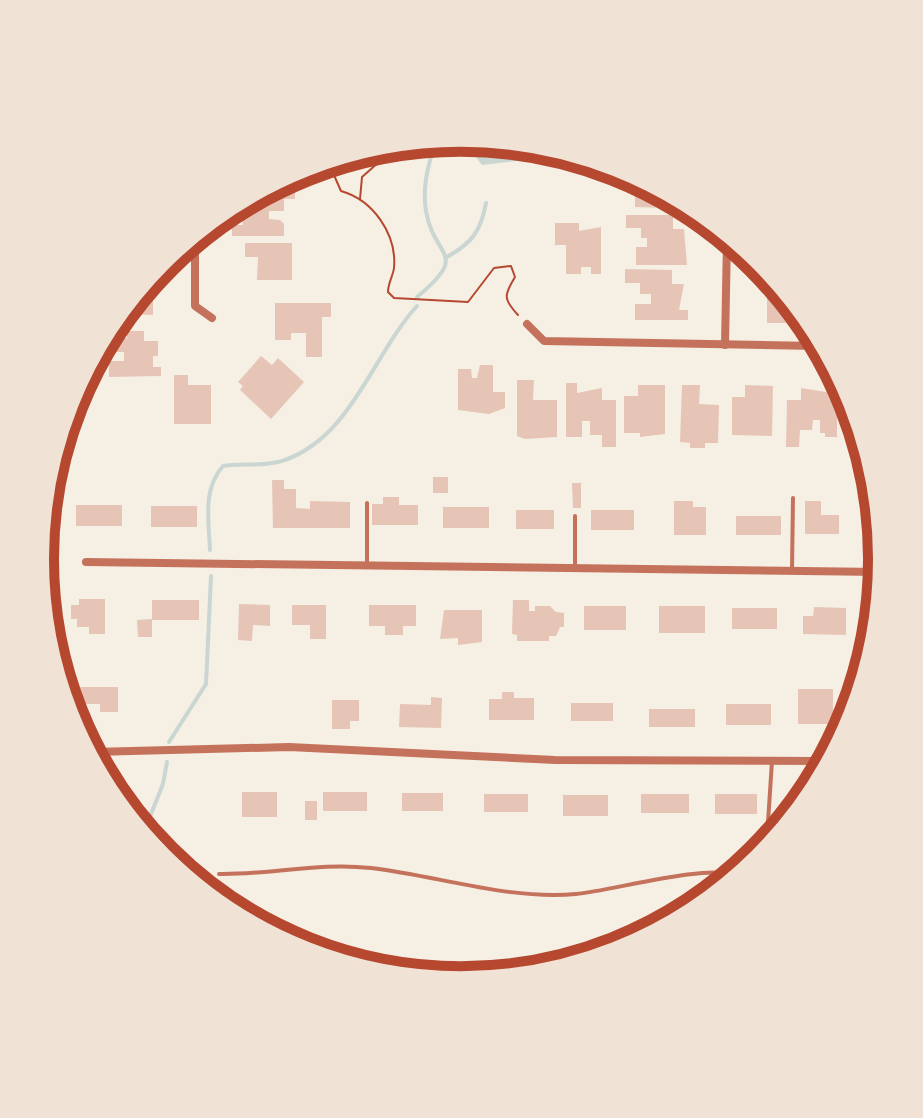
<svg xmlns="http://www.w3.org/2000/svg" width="923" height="1118" font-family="Merriweather,serif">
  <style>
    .water { fill: #c9d6d2 }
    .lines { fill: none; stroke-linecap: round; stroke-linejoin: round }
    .stream { stroke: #c9d6d2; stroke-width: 4 }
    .building { fill: #e6c5b7 }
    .path { stroke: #b5482f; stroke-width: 2 }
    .service { stroke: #c5725c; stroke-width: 4 }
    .minor { stroke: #c5725c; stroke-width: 8 }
    .rim { fill: none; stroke: #b5482f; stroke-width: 10 }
  </style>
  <rect width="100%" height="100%" fill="#f6efe4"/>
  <!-- water -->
  <path class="water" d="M475,140L533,152L516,161L482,165L475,156Z"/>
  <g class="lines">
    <!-- stream -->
    <g class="stream">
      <path d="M447,257C472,243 481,231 486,203"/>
      <path d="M417,297C471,252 434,259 426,211C422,187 428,166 435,143"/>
      <path d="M210,550C209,521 202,490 223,466C242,463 267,467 285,460C352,436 373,354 417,306"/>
      <path d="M169,742L206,684L211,576"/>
      <path d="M145,829L163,784L167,762"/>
    </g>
  </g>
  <!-- building -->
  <g class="building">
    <path d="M641,182L670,201L669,208L635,207V193H641Z"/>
    <path d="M276,186H295V199H284V211H269V219L280,220L284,224V236H232V225H243L241,214H233Z"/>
    <path d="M626,215H673V229H684L687,265H636V247H647V238H641V228H626Z"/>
    <path d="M555,223H579V231L601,227V274H591V267H581V274H566V245H555Z"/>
    <path d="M245,243H292V280H257L258,257H245Z"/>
    <path d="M625,269L672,270V284H684L679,310H688V320H635V304H651V294H640V283H625Z"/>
    <path d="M767,273L801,323H767Z"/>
    <path d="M137,301H153V315L128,314Z"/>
    <path d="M275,303H331V317H322V357H306V333H291V340H275Z"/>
    <path d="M127,331H144V341H158V356H153V367H161V376L109,377V361H124V352H112V338H127Z"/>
    <path d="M261,356L272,365L278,358L304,382L271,419L240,390L243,386L238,382Z"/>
    <path d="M480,365H493V392H505V408L489,414L458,410V369H471L472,378H477Z"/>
    <path d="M174,375H188V385H211V424H174Z"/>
    <path d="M517,380H534L533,400H557V437L525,439L517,436Z"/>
    <path d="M566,383H577V393L602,388V400H616V447H602V435H590V421H582V437H566Z"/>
    <path d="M826,384H837V437H825V433H820V420H813L812,430H800L799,447H786L787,400H801V388L826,392Z"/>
    <path d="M638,385H665V434L640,437V433H624V396H638Z"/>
    <path d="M682,385H700L699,404L719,405L718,443H705V448H690V443L680,442Z"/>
    <path d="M745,385L773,386L772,436L732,435V397H745Z"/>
    <rect x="433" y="477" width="15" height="16"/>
    <path d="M272,480H284V489H296V508L310,509V501L350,502V528H273Z"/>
    <path d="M572,483H581V508H573Z"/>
    <path d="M383,497H399V505H418V525H372V504H383Z"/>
    <path d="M674,501H693V507H706V535H674Z"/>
    <path d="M805,501H821V515H839V534H805Z"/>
    <rect x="76" y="505" width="46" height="21"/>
    <rect x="151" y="506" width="46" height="21"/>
    <rect x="443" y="507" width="46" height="21"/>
    <rect x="516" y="510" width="38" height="19"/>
    <rect x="591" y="510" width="43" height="20"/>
    <rect x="736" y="516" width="45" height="19"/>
    <path d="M79,599H105V634H89V627H77V619H71V605H79Z"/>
    <rect x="152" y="600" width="47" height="20"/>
    <path d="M513,600H529V611H535V606H550L556,612L564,613V627H560L556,636H549V641H517V635L512,634Z"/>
    <path d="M239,604L270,605V626L253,625L252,641L238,640Z"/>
    <path d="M292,605H326V639H310V625H292Z"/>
    <path d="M369,605H416V626H403V635H385V626H369Z"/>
    <rect x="584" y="606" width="42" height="24"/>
    <rect x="659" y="606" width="46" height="27"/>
    <path d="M814,607L846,608V635L803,634V616H813Z"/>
    <rect x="732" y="608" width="45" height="21"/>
    <path d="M444,610H482V642L458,645V638L440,639Z"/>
    <path d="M152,619V637H138L137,620Z"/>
    <path d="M69,687H118V712H100V704H69Z"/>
    <rect x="798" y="689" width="35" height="35"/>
    <path d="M502,692H514V698H534V720H489V699H502Z"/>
    <path d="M431,697L442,698L441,728L399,727L400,704L431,705Z"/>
    <path d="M332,700H359V721H350V729H332Z"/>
    <rect x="571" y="703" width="42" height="18"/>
    <rect x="726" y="704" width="45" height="21"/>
    <rect x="649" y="709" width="46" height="18"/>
    <rect x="242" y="792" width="35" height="25"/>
    <rect x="323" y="792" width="44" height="19"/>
    <rect x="402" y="793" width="41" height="18"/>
    <rect x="484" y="794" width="44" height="18"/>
    <rect x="641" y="794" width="48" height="19"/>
    <rect x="715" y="794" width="42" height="20"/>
    <rect x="563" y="795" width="45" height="21"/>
    <rect x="305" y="801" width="12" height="19"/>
  </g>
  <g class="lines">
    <!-- path -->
    <g class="path">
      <path d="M370,156L379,162L398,150"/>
      <path d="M329,164L341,191C373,200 397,234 394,268C393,276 388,283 388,292L394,298L468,302L494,268L511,266L515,277C504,295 503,299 518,315"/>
      <path d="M360,199L362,177L379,162"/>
    </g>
    <!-- service -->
    <g class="service">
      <path d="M367,564V503"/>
      <path d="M575,567V516"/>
      <path d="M792,569L793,498"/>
      <path d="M767,838L772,761"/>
      <path d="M219,874C270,875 319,862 371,868C439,876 507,900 576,894C610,891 707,864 733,875"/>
    </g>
    <!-- minor -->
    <g class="minor">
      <path d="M195,240V306L212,318"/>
      <path d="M527,324L544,341L816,346"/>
      <path d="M725,345L727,239"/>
      <path d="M86,562L881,572"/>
      <path d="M93,752L289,747L555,760L823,761"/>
    </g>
  </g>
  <!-- crop -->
  <path d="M0 0H923V1118H0ZM54 559a407 407 0 1 1 814 0a407 407 0 1 1-814 0Z" fill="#f1e2d6" fill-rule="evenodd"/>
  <path class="rim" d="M54 559a407 407 0 1 1 814 0a407 407 0 1 1-814 0Z"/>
</svg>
